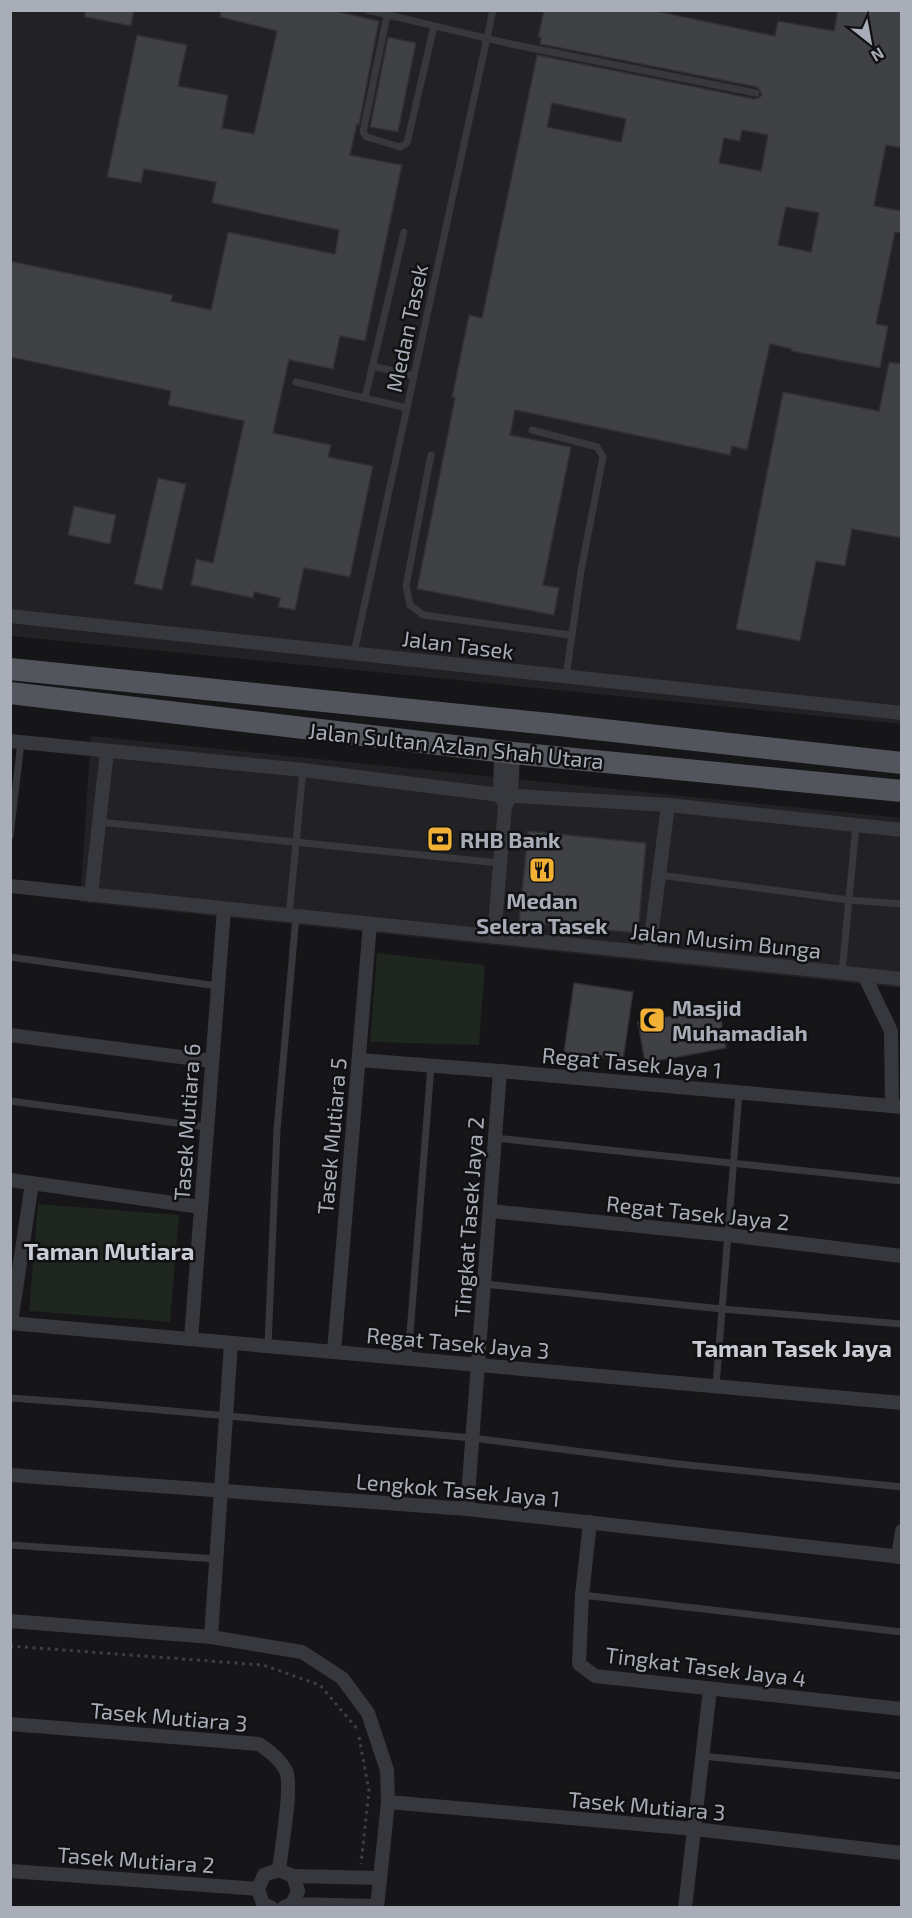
<svg xmlns="http://www.w3.org/2000/svg" width="912" height="1918" font-family="'Exo 2',sans-serif">
  <style>
    .built { fill: #222225 }
    .green { fill: #1e261f }
    .building { fill: #404145; stroke: #303034; stroke-width: 1.5; fill-rule: evenodd }
    .lines { fill: none; stroke-linecap: round; stroke-linejoin: round }
    .path { stroke: #3d3f44; stroke-width: 3; stroke-dasharray: 3 4.5; stroke-linecap: butt }
    .service { stroke: #37383d; stroke-width: 7 }
    .minor { stroke: #37383d; stroke-width: 14 }
    .primary { stroke: #53555c; stroke-width: 22 }
    .labels { text-anchor: middle; dominant-baseline: central; stroke-width: 5; stroke-linejoin: round; paint-order: stroke }
    .street-label { font-size: 22px; fill: #a8adb8; stroke: #111113 }
    .poi-label { font-size: 22px; font-weight: bold; fill: #a8adb8; stroke: #111113; text-anchor: start }
    .neighbourhood-label { font-size: 24px; font-weight: bold; fill: #c9ccd4; stroke: #111113 }
  </style>
  <rect width="100%" height="100%" fill="#161618"/>
  <!-- built -->
  <g class="built">
    <path d="M10,11H901V724L11,636Z"/>
    <path d="M91,736L901,818V988L80,902Z"/>
  </g>
  <!-- green -->
  <g class="green">
    <path d="M377,953L485,965L479,1045L370,1042Z"/>
    <path d="M38,1204L179,1215L170,1322L29,1311Z"/>
  </g>
  <!-- building -->
  <g class="building">
    <path d="M85,10H134L131,26L85,17Z"/>
    <path d="M221,10H331L379,21L359,125L357,124L350,155L402,165L365,341L340,336L333,369L289,360L273,433L331,445L328,457L373,466L350,577L304,568L295,610L278,607L280,598L254,592L253,598L191,585L196,559L213,563L244,421L168,405L171,391L10,357V261L173,295L171,301L211,310L228,232L335,254L339,230L212,203L216,182L144,169L141,183L107,177L137,35L187,45L178,86L228,95L222,128L254,134L277,31L220,17Z"/>
    <path d="M544,10H651L775,36L778,21L834,31L838,10H902V148L886,145L874,206L902,211V233L895,232L876,324L888,326L880,368L791,351L792,349L770,344L747,450L732,446L730,455L515,410L510,435L571,447L543,585L559,588L554,615L417,589L455,398L452,397L469,315L482,318L537,55L755,99L760,97L762,94L757,87L540,44L541,37H538ZM552,103L626,119L621,142L547,127ZM742,130L768,135L761,171L719,163L724,138L740,141ZM786,207L819,213L811,252L778,245Z"/>
    <path d="M388,37L416,43L398,132L370,127Z"/>
    <path d="M889,362L902,364V538L852,529L845,566L816,561L800,641L736,629L783,392L879,411Z"/>
    <path d="M158,478L186,484L162,590L134,584Z"/>
    <path d="M74,506L116,515L110,544L68,535Z"/>
    <path d="M528,831L646,843L638,933L519,922Z"/>
    <path d="M574,983L633,992L623,1060L564,1052Z"/>
    <path d="M719,1008L726,1048L645,1063L638,1022Z"/>
  </g>
  <g class="lines">
    <!-- path -->
    <g class="path">
      <path d="M10,1646L263,1665L320,1685L358,1730"/>
      <path d="M359,1737L369,1791L361,1864"/>
    </g>
    <!-- service -->
    <g class="service">
      <path d="M367,10L511,44L756,93"/>
      <path d="M387,15L363,132L367,137L400,147L407,143L434,26"/>
      <path d="M372,366L414,376"/>
      <path d="M296,382L407,408"/>
      <path d="M365,398L404,232"/>
      <path d="M532,430L597,447L603,457L581,571L566,677"/>
      <path d="M431,455L406,586L410,605L423,615L570,635"/>
      <path d="M354,653L493,10"/>
      <path d="M99,822L499,863"/>
      <path d="M10,836L21,742"/>
      <path d="M659,875L849,900L902,904"/>
      <path d="M289,916L303,770"/>
      <path d="M10,957L218,986"/>
      <path d="M842,973L856,825"/>
      <path d="M10,1101L207,1127"/>
      <path d="M495,1138L902,1181"/>
      <path d="M484,1284L722,1309L902,1324"/>
      <path d="M268,1346L277,1130L296,916"/>
      <path d="M408,1359L431,1066"/>
      <path d="M716,1386L739,1093"/>
      <path d="M10,1398L93,1404L473,1438L678,1464L902,1487"/>
      <path d="M10,1545L216,1559"/>
      <path d="M582,1595L902,1632"/>
      <path d="M702,1756L902,1776"/>
    </g>
    <!-- minor -->
    <g class="minor">
      <path d="M10,616L902,713"/>
      <path d="M10,741L303,770L500,795L668,805L902,830"/>
      <path d="M501,751L500,795L503,801"/>
      <path d="M10,886L902,979"/>
      <path d="M91,895L107,751"/>
      <path d="M494,937L505,806L511,796L513,753"/>
      <path d="M649,953L668,805"/>
      <path d="M864,975L891,1031L892,1106"/>
      <path d="M10,1035L212,1061"/>
      <path d="M359,1060L500,1071L902,1107"/>
      <path d="M10,1180L201,1207"/>
      <path d="M490,1211L728,1235L902,1256"/>
      <path d="M10,1323L902,1403"/>
      <path d="M11,1323L32,1183"/>
      <path d="M191,1339L224,909"/>
      <path d="M334,1352L370,924"/>
      <path d="M10,1475L467,1509L902,1557"/>
      <path d="M467,1509L500,1071"/>
      <path d="M590,1522L582,1595L579,1664L595,1676L902,1709"/>
      <path d="M898,1557L902,1531"/>
      <path d="M10,1621L211,1637L302,1652L342,1678L368,1713L387,1770L388,1802L377,1908"/>
      <path d="M211,1637L231,1343"/>
      <path d="M10,1724L259,1744C269,1751 280,1759 286,1771C293,1786 281,1850 279,1870"/>
      <path d="M388,1802L694,1829L902,1853"/>
      <path d="M10,1871L258,1889"/>
      <path d="M293,1876L380,1878"/>
      <path d="M284,1907L292,1904L377,1906"/>
      <path d="M272,1908L263,1904L258,1889L264,1875L279,1870L293,1876L298,1891L292,1904"/>
      <path d="M685,1908L710,1689"/>
    </g>
    <!-- primary -->
    <g class="primary">
      <path d="M10,669L559,725L902,763"/>
      <path d="M10,693L513,753L902,791"/>
    </g>
  </g>
  <!-- icons -->
  <defs>
    <symbol id="bank-square" viewBox="-11 -11 22 22"><rect x="-9" y="-9" width="18" height="18" rx="4" fill="#f2b134" stroke="#111113"/><path d="M-6-4H6V4H-6ZM0-2.3a2.3 2.3 0 1 0 0 4.6a2.3 2.3 0 1 0 0-4.6Z" fill="#111"/></symbol>
    <symbol id="restaurant-square" viewBox="-11 -11 22 22"><rect x="-9" y="-9" width="18" height="18" rx="4" fill="#f2b134" stroke="#111113"/><path d="M-5-6h1v4h1v-4h1v4h1v-4h1v5L-1.5 .5V6h-2V.5L-5-1ZM5-6V6H3V1.5H1.5Q1.5-4 5-6Z" fill="#111"/></symbol>
    <symbol id="mosque-square" viewBox="-11 -11 22 22"><rect x="-9" y="-9" width="18" height="18" rx="4" fill="#f2b134" stroke="#111113"/><path d="M3.5-4.9A6 6 0 1 0 3.5 4.9A5 5 0 1 1 3.5-4.9Z" fill="#111"/></symbol>
  </defs>
  <g fill-rule="evenodd">
    <use href="#bank-square" x="425" y="824" width="30" height="30"/>
    <use href="#restaurant-square" x="527" y="855" width="30" height="30"/>
    <use href="#mosque-square" x="637" y="1005" width="30" height="30"/>
  </g>
  <g class="labels">
    <!-- street labels -->
    <g class="street-label">
      <text transform="translate(406 328) rotate(-78)">Medan Tasek</text>
      <text transform="translate(458 644) rotate(7)">Jalan Tasek</text>
      <text transform="translate(456 745) rotate(6)">Jalan Sultan Azlan Shah Utara</text>
      <text transform="translate(726 940) rotate(6)">Jalan Musim Bunga</text>
      <text transform="translate(632 1062) rotate(5)">Regat Tasek Jaya 1</text>
      <text transform="translate(186 1122) rotate(-86)">Tasek Mutiara 6</text>
      <text transform="translate(331 1136) rotate(-85)">Tasek Mutiara 5</text>
      <text transform="translate(698 1212) rotate(6)">Regat Tasek Jaya 2</text>
      <text transform="translate(468 1217) rotate(-86)">Tingkat Tasek Jaya 2</text>
      <text transform="translate(458 1342) rotate(5)">Regat Tasek Jaya 3</text>
      <text transform="translate(458 1489) rotate(5)">Lengkok Tasek Jaya 1</text>
      <text transform="translate(706 1666) rotate(7)">Tingkat Tasek Jaya 4</text>
      <text transform="translate(169 1716) rotate(5)">Tasek Mutiara 3</text>
      <text transform="translate(647 1805) rotate(5)">Tasek Mutiara 3</text>
      <text transform="translate(136 1859) rotate(4)">Tasek Mutiara 2</text>
    </g>
    <!-- poi labels -->
    <g class="poi-label">
      <text x="460" y="839">RHB Bank</text>
      <text x="542" y="900" text-anchor="middle">Medan<tspan x="542" dy="25">Selera Tasek</tspan></text>
      <text x="672" y="1007">Masjid<tspan x="672" dy="25">Muhamadiah</tspan></text>
    </g>
    <!-- neighbourhood labels -->
    <g class="neighbourhood-label">
      <text x="109" y="1250">Taman Mutiara</text>
      <text x="792" y="1347">Taman Tasek Jaya</text>
    </g>
  </g>
  <!-- border -->
  <rect width="912" height="1918" fill="none" stroke="#a8adb8" stroke-width="24"/>
  <!-- north arrow -->
  <g transform="translate(870 42) rotate(149)" stroke="#111113" stroke-width="4.5" paint-order="stroke">
  <path d="M0-4.5L10 22L0 15L-10 22Z" fill="#a8adb8"/>
  <text y="-9" font-size="16" font-weight="bold" text-anchor="middle" fill="#a8adb8">N</text>
  </g>
</svg>
